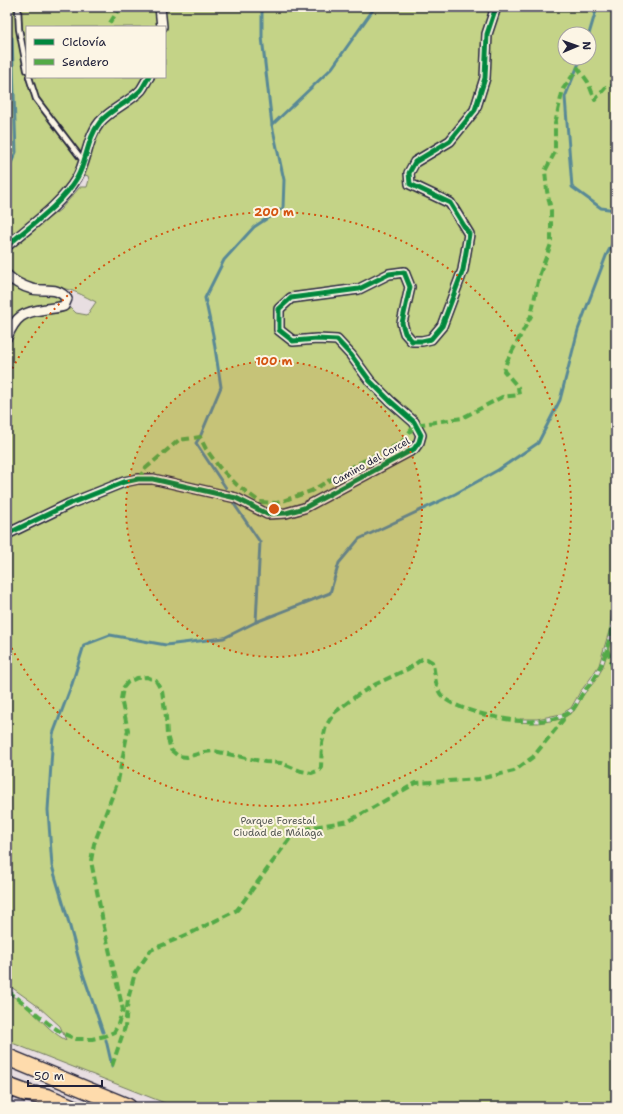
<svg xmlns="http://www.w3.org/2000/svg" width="623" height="1114" font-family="'Shantell Sans',sans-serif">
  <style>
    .green { fill: #c4d387; stroke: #737a61; fill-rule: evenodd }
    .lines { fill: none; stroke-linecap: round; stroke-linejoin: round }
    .stream { stroke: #598996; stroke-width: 3 }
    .service-casing { stroke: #22223b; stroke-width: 8 }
    .minor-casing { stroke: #22223b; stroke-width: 12 }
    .motorway-casing { stroke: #22223b; stroke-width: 19 }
    .service { stroke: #fcf5e5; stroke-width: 4.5 }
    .minor { stroke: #fcf5e5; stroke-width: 9 }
    .motorway { stroke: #fedbac; stroke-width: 16 }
    .quiet { stroke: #53aa46; stroke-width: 4; stroke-dasharray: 8 4; stroke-linecap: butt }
    .cycleway-casing { stroke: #fcf5e5; stroke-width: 8 }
    .cycleway { stroke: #00873e; stroke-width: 5 }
    .ring { fill: none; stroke: #d45411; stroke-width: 2; stroke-dasharray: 2 4 }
    .labels { text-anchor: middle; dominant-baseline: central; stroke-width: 4; stroke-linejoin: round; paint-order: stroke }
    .street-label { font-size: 10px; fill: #22223b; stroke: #fcf5e5 }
    .park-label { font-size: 10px; fill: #535752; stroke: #fcf5e5 }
    .centre { fill: #d45411; stroke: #fcf5e5; stroke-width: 2 }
    .ring-label { font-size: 12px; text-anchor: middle; font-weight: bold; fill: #d45411; stroke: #fcf5e5; stroke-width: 4; stroke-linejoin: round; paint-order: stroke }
  </style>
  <rect width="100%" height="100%" fill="#e8dee1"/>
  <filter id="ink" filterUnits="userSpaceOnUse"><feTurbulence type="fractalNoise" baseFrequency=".025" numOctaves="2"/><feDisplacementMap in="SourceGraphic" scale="8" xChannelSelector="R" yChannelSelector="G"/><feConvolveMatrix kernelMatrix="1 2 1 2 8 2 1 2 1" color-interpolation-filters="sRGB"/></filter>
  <g filter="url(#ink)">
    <!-- green -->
    <g class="green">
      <path d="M12,7H616V609L611,611L610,628L599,665L590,679L580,692L571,708L561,714L537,719H520L515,722L538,723L562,719L574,711L584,694L595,681L602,669L608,651L614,629L616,626V1107H175L7,1041V994C27,1000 45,1030 66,1040L60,1026L39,1007L7,984V539L71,508L126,486L139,483L155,484L189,491L192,483L150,475L7,531V349C14,330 19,314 43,314C55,314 61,314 71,308L76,313L87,315L96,302C84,296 74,290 61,288C55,286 49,288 42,287C29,285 7,279 7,263C7,255 7,252 12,245L60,210L80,187H87L89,180L88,176L76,172L67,187L50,208L7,242V24H9ZM27,27H165V77H27ZM565,34H589V58H565Z"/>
      <path d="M7,280L37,294L59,296L60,299L58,303L36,307L7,329Z"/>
    </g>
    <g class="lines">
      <!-- stream -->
      <g class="stream">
        <path d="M589,34L597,7"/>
        <path d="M581,58L565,97L572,187L601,208L616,210"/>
        <path d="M272,125L332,68L375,7"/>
        <path d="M7,167L10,165L16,152L12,38"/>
        <path d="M226,488L196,443L200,437L221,387L213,335L205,298L224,260L254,227L283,208L284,180L272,125L262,37V7"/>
        <path d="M234,504L260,542L256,622"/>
        <path d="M103,1032L82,971L67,916L52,866L48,810L53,734L72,684L84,645L110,635L166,645L224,638L256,622L330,593L339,563L359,539L455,494L498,470L538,443L560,400L578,330L606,256L616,237"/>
        <path d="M106,1040L112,1066"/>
      </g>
      <defs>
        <g id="service">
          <path d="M18,7L19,29L27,70"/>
          <path d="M29,77L36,99L84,162"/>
        </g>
        <g id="minor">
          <path d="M160,7L162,27"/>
          <path d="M7,246C31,225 60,206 77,178C87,161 87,138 100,122C111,109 130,102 141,90C144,86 146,81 149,77"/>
          <path d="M7,275C14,282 22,286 32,289C45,292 58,286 67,299L64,306C58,308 52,308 46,309C23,312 16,316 7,337"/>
          <path d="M7,534L69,504L124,482L138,479H153L236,498L267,514L286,513L304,508L414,449L419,442L421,435L414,422L390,401L370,381L351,355L337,340L317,339L293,341L279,330V309L291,298L359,289L389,274L404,272L410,287L402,323L405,333L412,341H422L431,339L442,326L463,270L469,234L450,203L410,184L409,173L415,162L450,141L475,110L485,78L487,34L496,7"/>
        </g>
        <g id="motorway">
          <path d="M7,1057L128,1107"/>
          <path d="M7,1086L26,1093L47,1097L71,1107"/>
        </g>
      </defs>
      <!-- service casing -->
      <use href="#service" class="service-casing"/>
      <!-- minor casing -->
      <use href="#minor" class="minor-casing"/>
      <!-- motorway casing -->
      <use href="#motorway" class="motorway-casing"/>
      <!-- service -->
      <use href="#service" class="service"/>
      <!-- minor -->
      <use href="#minor" class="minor"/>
      <!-- motorway -->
      <use href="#motorway" class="motorway"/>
      <!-- quiet -->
      <g class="quiet">
        <path d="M110,23L120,7"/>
        <path d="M138,479L146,468L179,440L200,437L206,449L219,467L237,485L260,502L277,503L311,491L357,464L401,443L415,425L462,418L502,397L519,395L518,387L504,371L507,361L531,316L539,276L551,244V210L547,191L545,171L555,152V124L563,89L578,68L588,82L595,100L606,87L616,85"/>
        <path d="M607,649L610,657L616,684"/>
        <path d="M7,991L15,996L49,1024L62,1033L76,1039H92L105,1036L114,1032L117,1027L123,1010L104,927L91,861L94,844L118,781L128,730L121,699L123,688L128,682L137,678L147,677L156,681L162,691L166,717L167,735L171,750L178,756L187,757L204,752L214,751L265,762L281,763L301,771L312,773L320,770L321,767L322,743L326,726L334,713L356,696L376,684L408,669L422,659H427L432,662C436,673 434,687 442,696C455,711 518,724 537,721C549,720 563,718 571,711C577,706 579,698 583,693C586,688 591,684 594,679C606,659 610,637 614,615H616"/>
        <path d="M112,1066L125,1027L128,999L135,973L151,950L191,933L237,910L291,837L313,827L349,821L416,783L479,779L514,771L533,757L563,720L562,716"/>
      </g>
      <defs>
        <g id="cycleway">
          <path d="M7,246C31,225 60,206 77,178C87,161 87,138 100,122C111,109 130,102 141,90C144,86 146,81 149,77"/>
          <path d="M7,534L69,504L124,482L138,479H153L236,498L267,514L286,513L304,508L414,449L419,442L421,435L414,422L390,401L370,381L351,355L337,340L317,339L293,341L279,330V309L291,298L359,289L389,274L404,272L410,287L402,323L405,333L412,341H422L431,339L442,326L463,270L469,234L450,203L410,184L409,173L415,162L450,141L475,110L485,78L487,34L496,7"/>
        </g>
      </defs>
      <!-- cycleway casing -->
      <use href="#cycleway" class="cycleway-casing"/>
      <!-- cycleway -->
      <use href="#cycleway" class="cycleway"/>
    </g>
  </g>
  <!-- distance rings -->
  <circle cx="274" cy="509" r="148" fill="#d45411" fill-opacity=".12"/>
  <g class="ring">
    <circle cx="274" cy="509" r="148"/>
    <path d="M7 379A297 297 0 1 1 7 639"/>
  </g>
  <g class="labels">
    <!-- street labels -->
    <g class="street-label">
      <text transform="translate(371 461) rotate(-29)">Camino del Corcel</text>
    </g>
    <!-- park labels -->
    <g class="park-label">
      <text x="278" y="820">Parque Forestal<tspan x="278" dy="12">Ciudad de Málaga</tspan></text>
    </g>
  </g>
  <circle cx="274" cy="509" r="6" class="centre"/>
  <g class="ring-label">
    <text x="274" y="216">200 m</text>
    <text x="274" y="365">100 m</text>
  </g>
  <!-- margin -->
  <rect width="623" height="1114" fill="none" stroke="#fcf5e5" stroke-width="24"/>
  <rect x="12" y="12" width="599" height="1090" fill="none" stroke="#22223b" stroke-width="1.5" filter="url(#ink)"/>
  <!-- legend -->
  <rect x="26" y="26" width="140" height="52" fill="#fcf5e5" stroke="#a5a1a1"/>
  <rect x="34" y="39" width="20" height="6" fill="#00873e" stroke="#a5a1a1"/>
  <text x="62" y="46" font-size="12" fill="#22223b">Ciclovía</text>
  <rect x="34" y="59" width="20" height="6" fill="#53aa46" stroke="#a5a1a1"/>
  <text x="62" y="66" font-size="12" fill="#22223b">Sendero</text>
  <!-- north arrow -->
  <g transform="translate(577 46) rotate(88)"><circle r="19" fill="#fcf5e5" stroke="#a5a1a1"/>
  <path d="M0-3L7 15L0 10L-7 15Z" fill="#22223b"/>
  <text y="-6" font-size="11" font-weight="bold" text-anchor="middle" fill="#22223b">N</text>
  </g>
  <!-- scale -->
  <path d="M28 1080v6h74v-6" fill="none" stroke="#22223b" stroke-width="2"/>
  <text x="34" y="1080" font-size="12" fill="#22223b" stroke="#fcf5e5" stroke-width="3" paint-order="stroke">50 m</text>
</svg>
